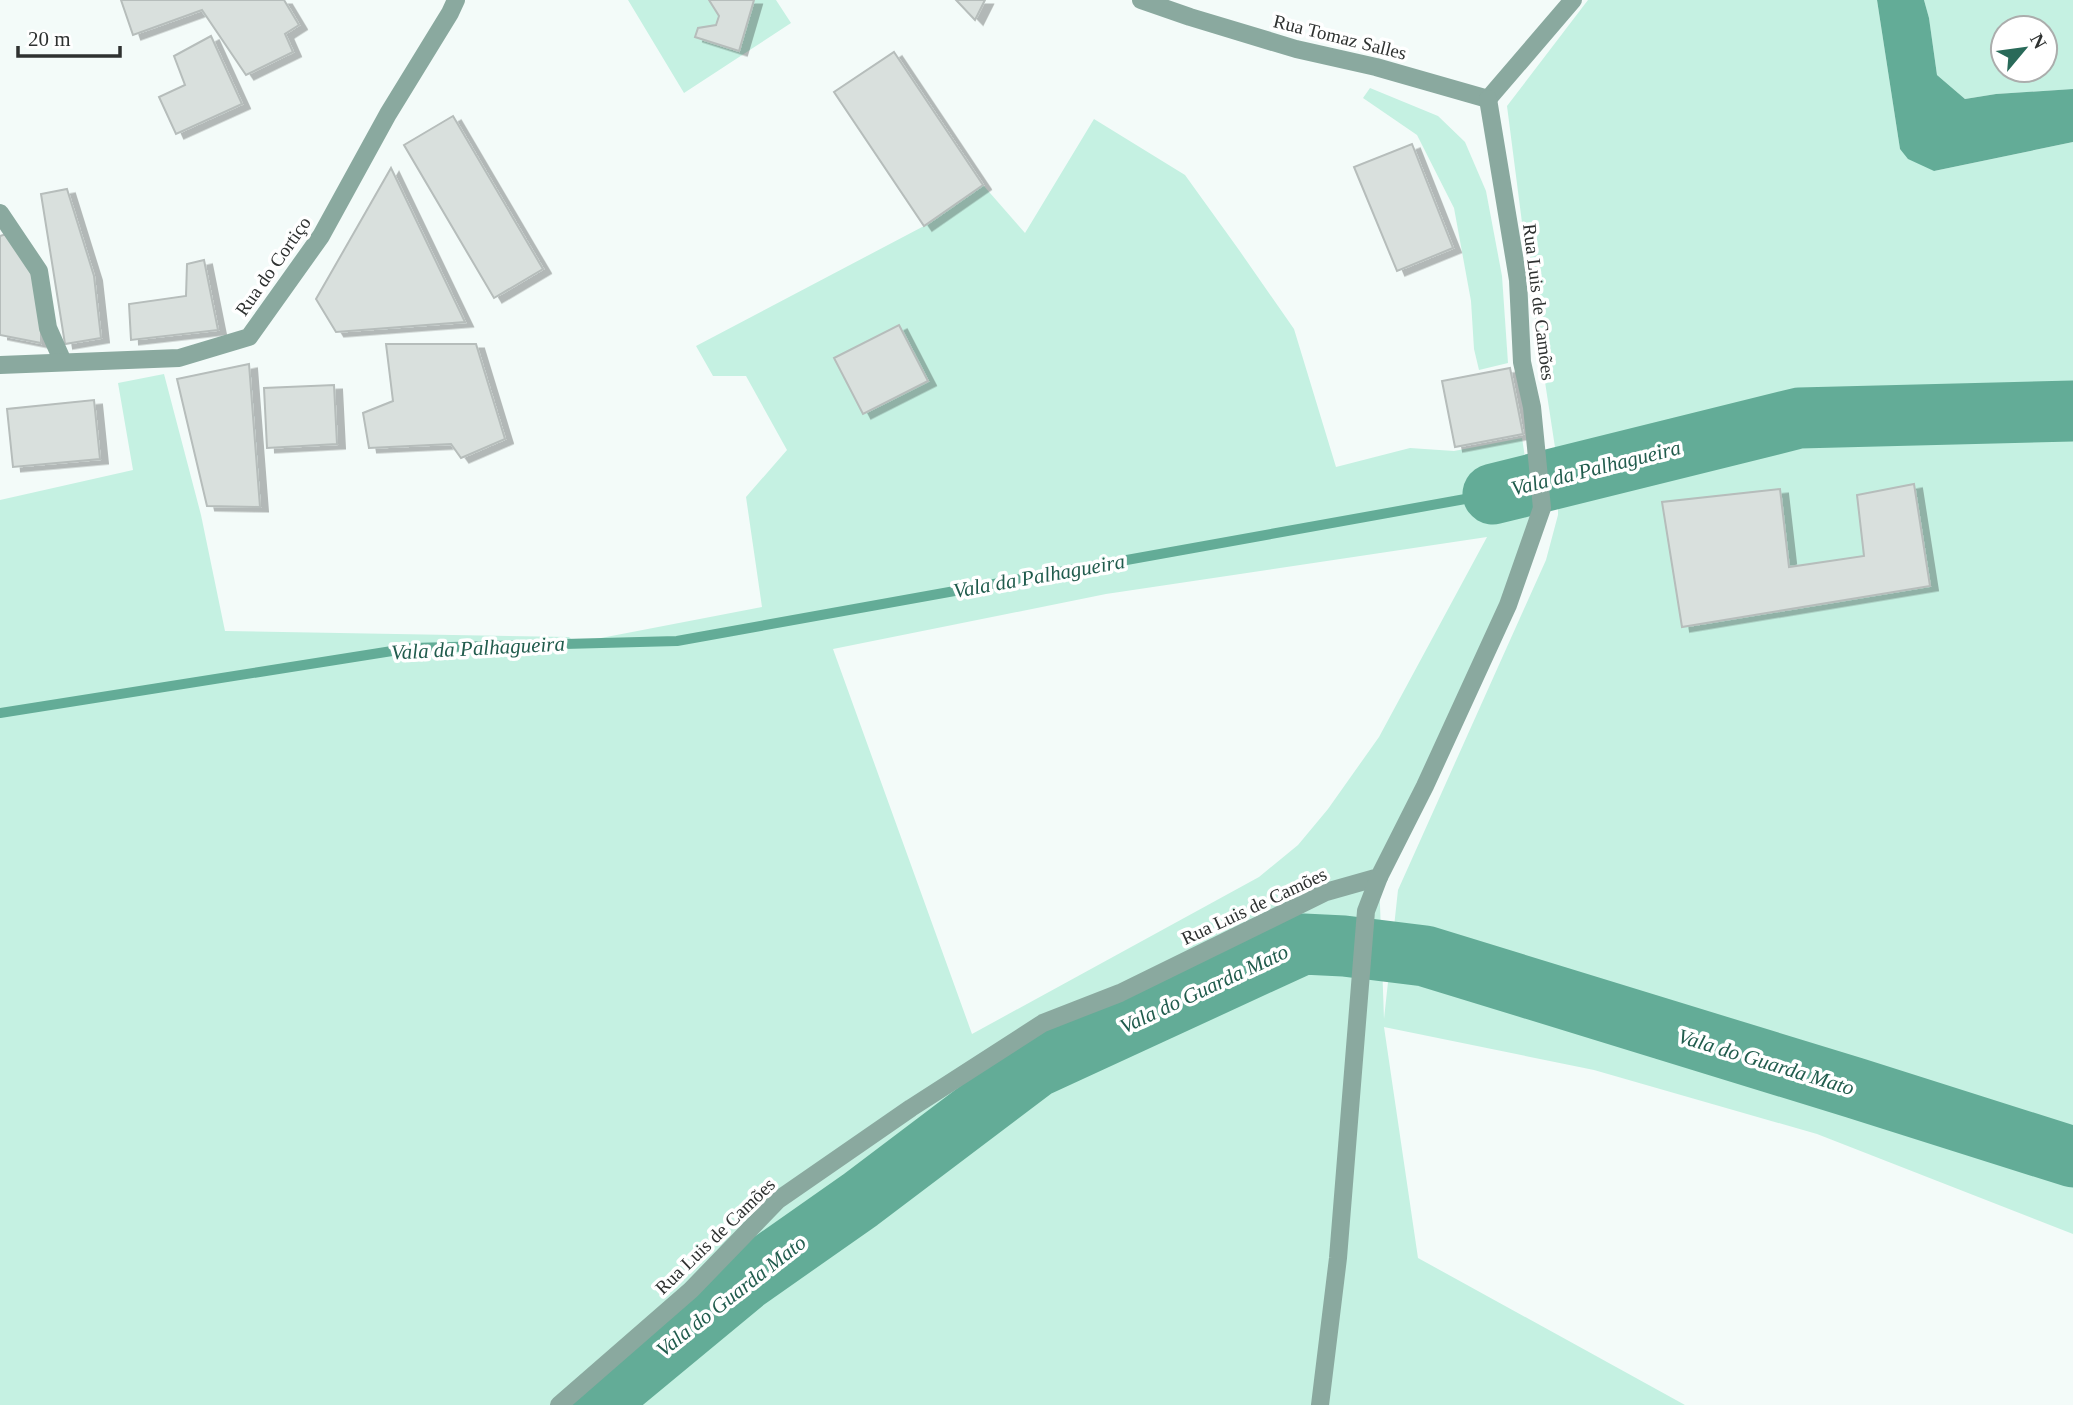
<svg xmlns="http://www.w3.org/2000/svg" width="2073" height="1405" font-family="'Times New Roman',serif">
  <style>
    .green { fill: #c5f1e2; fill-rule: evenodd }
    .water { fill: #63ac97 }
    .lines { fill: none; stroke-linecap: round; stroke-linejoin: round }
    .stream { stroke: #63ac97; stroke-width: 10 }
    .river { stroke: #63ac97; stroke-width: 61 }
    .building { fill: #d9e0dd; stroke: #b6bdbb; stroke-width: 2; filter: url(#shadow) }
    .minor { stroke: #8aa99f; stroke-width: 18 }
    .labels { text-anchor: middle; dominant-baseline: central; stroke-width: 7; stroke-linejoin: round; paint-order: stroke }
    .street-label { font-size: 19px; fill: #2e3130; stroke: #fff }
    .water-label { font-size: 21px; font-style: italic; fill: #215c4d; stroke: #fff }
  </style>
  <defs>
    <filter id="shadow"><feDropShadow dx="8" dy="4.5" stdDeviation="0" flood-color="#0004"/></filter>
  </defs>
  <rect width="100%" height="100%" fill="#f3fbf9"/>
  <!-- green -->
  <g class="green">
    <path d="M628,0H709L719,16L716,25L698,28L695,37L738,51L754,0H776L791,23L684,93Z"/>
    <path d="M1588,0H1877L1900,149L1934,171L2073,142V1234L1817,1134L1594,1070L1384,1027L1418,1258L1685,1405H0V500L133,470L118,383L164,374L201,515L225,631L569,637L575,643L762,607L746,497L787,450L746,376H713L696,346L924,226L983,185L1025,233L1094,119L1185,175L1239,250L1294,329L1336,467L1410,448L1454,451L1522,438L1526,464H1539L1542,508L1379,876L1384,1019L1398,890L1546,560L1558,515V467L1529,277L1507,106ZM1487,537L1379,737L1328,809L1298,845L1259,877L972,1034L833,649L1106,594Z"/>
    <path d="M1924,0H2073V89L1996,94L1965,99L1937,75L1929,18ZM2003,28H2045V70H2003Z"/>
    <path d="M1370,88L1438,116L1465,142L1486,191L1502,276L1508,363L1479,370L1474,349L1471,301L1454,208L1417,135L1363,98Z"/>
  </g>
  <!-- water -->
  <path class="water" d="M1877,0H1924L1929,18L1937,75L1965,99L1996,94L2073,89V142L1934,171L1908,159L1900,149Z"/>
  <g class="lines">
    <!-- stream -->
    <path class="stream" d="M0,713L411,648L677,641L1493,494"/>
    <!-- river -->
    <g class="river">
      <path d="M1493,494L1799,418L2073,411"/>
      <path d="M595,1405L746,1280L860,1200L1036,1067L1303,944L1344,946L1425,956L1855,1088L2073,1157"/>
    </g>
  </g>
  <!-- building -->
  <g class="building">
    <path d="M121,0H284L299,25L285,34L293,52L246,75L202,10L133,35Z"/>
    <path d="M709,0H754L739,51L695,37L698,28L716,25L719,16Z"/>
    <path d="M956,0H985L975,20Z"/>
    <path d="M211,36L242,104L176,134L159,97L185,85L174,56Z"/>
    <path d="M894,52L983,185L924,226L834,92Z"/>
    <path d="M453,116L543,269L494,298L404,145Z"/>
    <path d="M1412,144L1453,248L1397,271L1354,167Z"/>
    <path d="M391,168L465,322L336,332L316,299Z"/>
    <path d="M67,189L94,276L101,338L65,344L41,194Z"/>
    <path d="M13,232L41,296V343L0,335V236Z"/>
    <path d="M204,260L218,330L131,340L129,304L186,296L187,264Z"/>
    <path d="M899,325L928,381L863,414L834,358Z"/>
    <path d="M386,344H476L505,439L461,458L451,444L369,448L363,413L393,401Z"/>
    <path d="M249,364L260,507L207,506L177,379Z"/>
    <path d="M1510,368L1523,434L1455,447L1442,381Z"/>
    <path d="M334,385L337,444L267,448L264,388Z"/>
    <path d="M94,400L100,459L13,467L7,409Z"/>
    <path d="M1914,484L1930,586L1682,627L1662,502L1780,489L1789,567L1864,556L1857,495Z"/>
  </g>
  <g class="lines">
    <!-- minor -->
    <g class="minor">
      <path d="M1141,0L1190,17L1296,49L1376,67L1488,99"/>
      <path d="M1488,99L1573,0"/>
      <path d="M0,213L39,271L48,328L63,362"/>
      <path d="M0,365L179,358L249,337L321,236L388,114L450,13L456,0"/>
      <path d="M559,1405L691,1290L778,1200L911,1108L1043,1023L1120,993L1326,892L1379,877L1425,786L1508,605L1542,508L1532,407L1522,362L1518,280L1488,99"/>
      <path d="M1320,1405L1338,1258L1366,911L1379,877"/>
    </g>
  </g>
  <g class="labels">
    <!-- street labels -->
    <g class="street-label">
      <text transform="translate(1340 37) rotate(14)">Rua Tomaz Salles</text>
      <text transform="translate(273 266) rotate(-55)">Rua do Cortiço</text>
      <text transform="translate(1539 302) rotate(83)">Rua Luis de Camões</text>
      <text transform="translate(1254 906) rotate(-25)">Rua Luis de Camões</text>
      <text transform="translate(715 1236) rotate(-44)">Rua Luis de Camões</text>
    </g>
    <!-- water labels -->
    <g class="water-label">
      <text transform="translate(1596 468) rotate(-14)">Vala da Palhagueira</text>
      <text transform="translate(1039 576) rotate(-10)">Vala da Palhagueira</text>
      <text transform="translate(478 648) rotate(-3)">Vala da Palhagueira</text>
      <text transform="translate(1204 989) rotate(-25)">Vala do Guarda Mato</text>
      <text transform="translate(1766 1062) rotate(17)">Vala do Guarda Mato</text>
      <text transform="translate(731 1296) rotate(-38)">Vala do Guarda Mato</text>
    </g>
  </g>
  <!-- north arrow -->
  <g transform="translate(2024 49) rotate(61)"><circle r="33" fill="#ffffff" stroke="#abadac" stroke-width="2"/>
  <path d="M0-5L12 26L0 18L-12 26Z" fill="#296a59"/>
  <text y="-10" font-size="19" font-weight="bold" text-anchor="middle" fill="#2e3130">N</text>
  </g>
  <!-- scale -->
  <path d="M18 46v10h102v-10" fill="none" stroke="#2e3130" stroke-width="3.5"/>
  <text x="28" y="46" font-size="21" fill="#2e3130" stroke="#ffffff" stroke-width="5" paint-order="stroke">20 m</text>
</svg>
